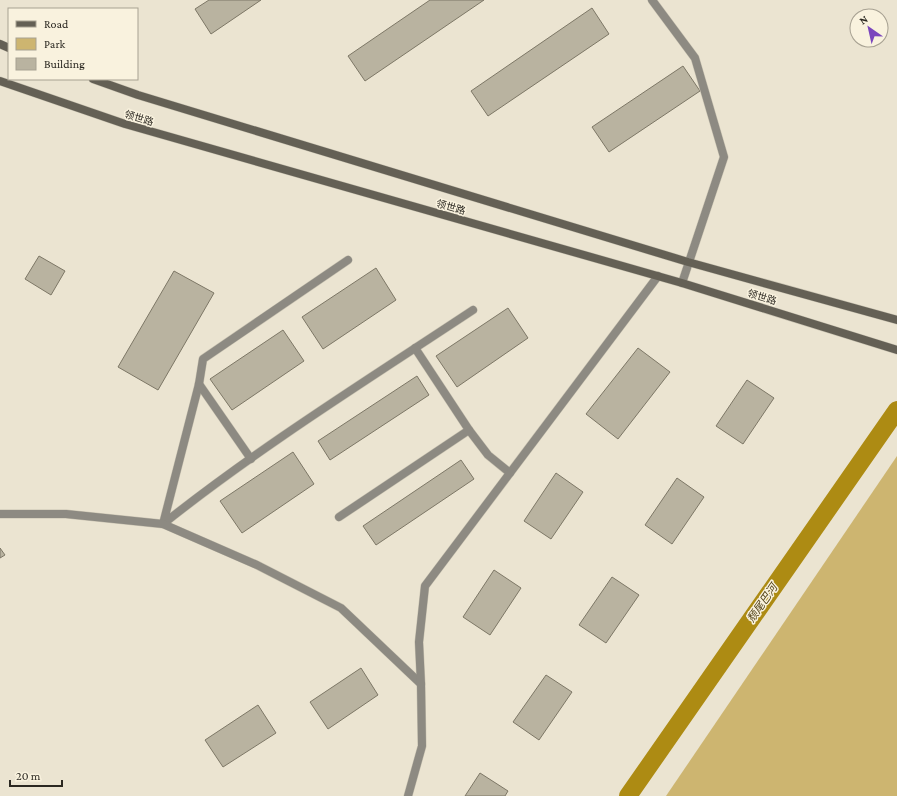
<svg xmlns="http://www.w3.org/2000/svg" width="897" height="796" font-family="'Crimson Pro','Noto Sans SC',serif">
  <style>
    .green { fill: #cdb570 }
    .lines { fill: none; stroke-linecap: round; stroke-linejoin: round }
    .canal { stroke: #ad8b13; stroke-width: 18 }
    .building { fill: #b9b3a0; stroke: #7d7766 }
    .lane-casing { stroke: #c8c2b1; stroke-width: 9 }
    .street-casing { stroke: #c8c2b1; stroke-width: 9 }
    .secondary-casing { stroke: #c8c2b1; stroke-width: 9 }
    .lane { stroke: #8d8a82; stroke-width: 8 }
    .street { stroke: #8d8a82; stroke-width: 8 }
    .secondary { stroke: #646055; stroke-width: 8 }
    .labels { text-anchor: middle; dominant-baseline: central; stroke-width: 3; stroke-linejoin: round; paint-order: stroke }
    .street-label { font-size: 10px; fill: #2b2821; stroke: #f9f2de }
    .water-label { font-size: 11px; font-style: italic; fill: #524318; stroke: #f9f2de }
  </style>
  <rect width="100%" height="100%" fill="#ebe4d1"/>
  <!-- green -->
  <path class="green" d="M897,456V796H666Z"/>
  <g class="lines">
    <!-- canal -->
    <path class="canal" d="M628,796L897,410"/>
  </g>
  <!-- building -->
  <g class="building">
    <path d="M209,0H261L211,34L195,9Z"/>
    <path d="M430,0H484L365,81L348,56Z"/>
    <path d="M592,8L609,34L488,116L471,91Z"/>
    <path d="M683,66L700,91L609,152L592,127Z"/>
    <path d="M39,256L65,271L51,295L25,279Z"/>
    <path d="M376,268L396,300L323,349L302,317Z"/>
    <path d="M174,271L214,293L158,390L118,367Z"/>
    <path d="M508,308L528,338L457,387L436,356Z"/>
    <path d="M283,330L304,361L232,410L210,379Z"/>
    <path d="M638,348L670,372L618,439L586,414Z"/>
    <path d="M417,376L429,395L330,460L318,441Z"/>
    <path d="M747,380L774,398L743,444L716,426Z"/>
    <path d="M293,452L314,484L242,533L220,501Z"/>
    <path d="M461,460L474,479L376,545L363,526Z"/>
    <path d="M556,473L583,492L551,539L524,521Z"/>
    <path d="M677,478L704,497L672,544L645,525Z"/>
    <path d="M0,548L5,555L0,558Z"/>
    <path d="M494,570L521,588L490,635L463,617Z"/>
    <path d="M612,577L639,595L606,643L579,625Z"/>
    <path d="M361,668L378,695L328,729L310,702Z"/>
    <path d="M546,675L572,692L539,740L513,722Z"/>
    <path d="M258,705L276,733L223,767L205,740Z"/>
    <path d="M480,773L508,791L505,796H465Z"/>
  </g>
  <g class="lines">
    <defs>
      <g id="lane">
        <path d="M348,260L203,359L199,384L163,524C261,446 369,379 473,310"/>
        <path d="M199,384L251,459"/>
        <path d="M469,430L488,455L510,473"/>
        <path d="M339,517L469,430L415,348"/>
      </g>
      <g id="street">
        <path d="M652,0L695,58L724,157L682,283"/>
        <path d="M0,514H66L163,524L257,565L341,608L421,684L422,746L408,796"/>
        <path d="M421,684L419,642L425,586L658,276"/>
      </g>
      <g id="secondary">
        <path d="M0,44L9,48"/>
        <path d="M93,79L138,95L688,262L897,320"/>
        <path d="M0,81L125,124L682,283L897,350"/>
      </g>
    </defs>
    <!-- lane casing -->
    <use href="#lane" class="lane-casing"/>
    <!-- street casing -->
    <use href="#street" class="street-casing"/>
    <!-- secondary casing -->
    <use href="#secondary" class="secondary-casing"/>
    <!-- lane -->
    <use href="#lane" class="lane"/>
    <!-- street -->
    <use href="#street" class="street"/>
    <!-- secondary -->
    <use href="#secondary" class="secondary"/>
  </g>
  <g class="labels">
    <!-- street labels -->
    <g class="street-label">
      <text transform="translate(139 118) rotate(17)">领世路</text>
      <text transform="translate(451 207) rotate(16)">领世路</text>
      <text transform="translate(762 297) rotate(17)">领世路</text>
    </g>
    <!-- water labels -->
    <g class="water-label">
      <text transform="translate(762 603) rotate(-55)">颓尾巴河</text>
    </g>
  </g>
  <!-- legend -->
  <rect x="8" y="8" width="130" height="72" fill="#f9f2de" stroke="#a7a192"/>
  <rect x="16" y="21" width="20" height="6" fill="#646055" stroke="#a7a192"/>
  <text x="44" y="28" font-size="12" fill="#2b2821">Road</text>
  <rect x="16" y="38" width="20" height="12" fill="#cdb570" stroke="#a7a192"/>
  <text x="44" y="48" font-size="12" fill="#2b2821">Park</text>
  <rect x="16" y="58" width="20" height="12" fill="#b9b3a0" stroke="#a7a192"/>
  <text x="44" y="68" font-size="12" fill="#2b2821">Building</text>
  <!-- north arrow -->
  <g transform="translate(869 28) rotate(326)"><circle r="19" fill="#f9f2de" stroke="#a7a192"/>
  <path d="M0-3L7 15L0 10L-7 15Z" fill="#7b46bd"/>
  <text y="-6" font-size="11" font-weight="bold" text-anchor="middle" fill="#2b2821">N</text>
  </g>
  <!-- scale -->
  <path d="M10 780v6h52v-6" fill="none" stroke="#2b2821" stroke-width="2"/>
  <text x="16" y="780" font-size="12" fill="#2b2821" stroke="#f9f2de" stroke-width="3" paint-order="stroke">20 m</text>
</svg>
